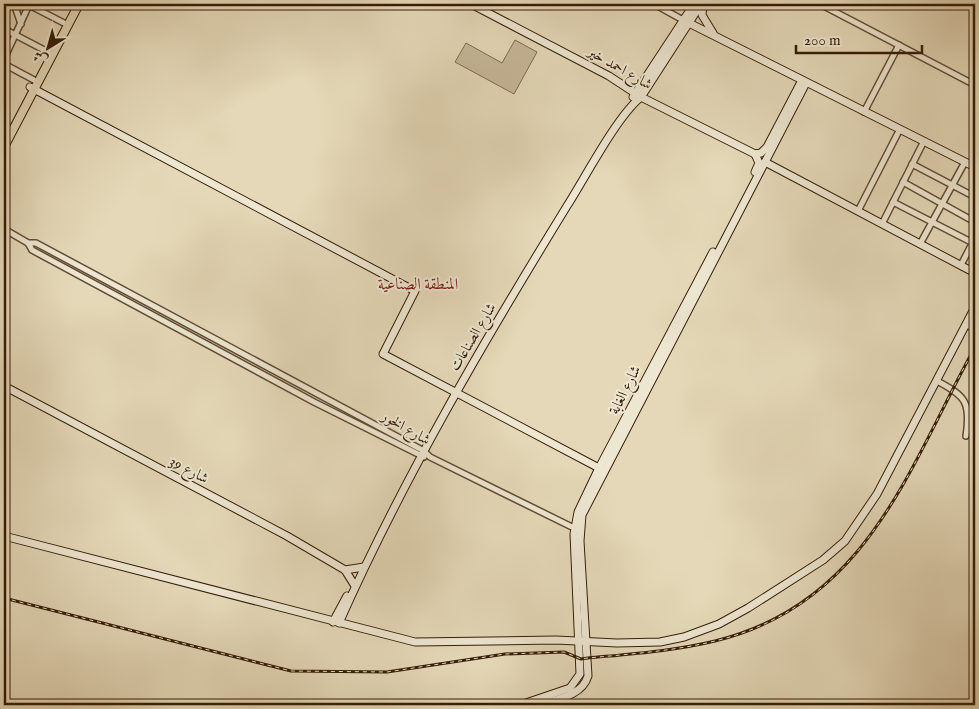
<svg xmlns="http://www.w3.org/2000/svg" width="979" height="709" font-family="'IM FELL English',Amiri,serif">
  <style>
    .green { fill: #c6b89a; stroke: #7e6a50 }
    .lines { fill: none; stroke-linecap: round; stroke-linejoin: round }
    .street-casing { stroke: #614c33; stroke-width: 8 }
    .secondary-casing { stroke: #351d07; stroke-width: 9 }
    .primary-casing { stroke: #351d07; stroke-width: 10 }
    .street { stroke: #ede6d1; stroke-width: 5 }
    .secondary { stroke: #ede6d1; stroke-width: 7 }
    .primary { stroke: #e4d8b8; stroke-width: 8 }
    .rail-casing { stroke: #351d07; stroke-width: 3 }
    .rail { stroke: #ede6d1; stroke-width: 1; stroke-dasharray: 4; stroke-linecap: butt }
    .labels { text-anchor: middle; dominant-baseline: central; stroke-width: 4; stroke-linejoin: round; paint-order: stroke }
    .street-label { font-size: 15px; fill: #351d07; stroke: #ede6d1 }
    .neighbourhood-label { font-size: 16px; fill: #7a1f14; stroke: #ede6d1 }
  </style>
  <rect width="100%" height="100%" fill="#e4d8b8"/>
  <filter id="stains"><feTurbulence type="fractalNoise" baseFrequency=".004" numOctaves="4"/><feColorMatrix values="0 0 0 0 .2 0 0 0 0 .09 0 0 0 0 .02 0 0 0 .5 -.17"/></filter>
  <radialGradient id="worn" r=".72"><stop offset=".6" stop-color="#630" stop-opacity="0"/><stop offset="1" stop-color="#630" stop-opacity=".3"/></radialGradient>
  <!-- green -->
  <path class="green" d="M515,40L537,52L514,94L455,62L466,43L502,63Z"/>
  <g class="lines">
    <defs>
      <g id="street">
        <path d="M14,4L21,24"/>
        <path d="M27,4L64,23"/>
        <path d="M654,4L683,20"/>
        <path d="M820,4L975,85"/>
        <path d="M4,29L48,52"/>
        <path d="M4,59L29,5"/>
        <path d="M4,64L34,80"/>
        <path d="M864,112L899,45"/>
        <path d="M912,164L975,197"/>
        <path d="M903,182L975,222"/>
        <path d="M893,202L973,243"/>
        <path d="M858,211L900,129"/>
        <path d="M882,224L924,141"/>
        <path d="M4,229L28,243H36L424,451L430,457L574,528"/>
        <path d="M28,243L32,250L314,402L424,457"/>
        <path d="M920,244L965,162"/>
        <path d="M961,265L975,238"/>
        <path d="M966,324L975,330"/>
        <path d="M937,381C966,396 971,403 966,436"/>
      </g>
      <g id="secondary">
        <path d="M471,4L609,76L641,97L755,154"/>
        <path d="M703,4L702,15L713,33"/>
        <path d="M683,20L975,167"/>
        <path d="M30,87L415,291L383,354L599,468"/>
        <path d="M633,97L694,4"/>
        <path d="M755,154L759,163L755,172"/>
        <path d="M755,154L761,153L767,147L802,80"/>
        <path d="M765,162L975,273"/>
        <path d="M4,386L287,536L345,570L355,586"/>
        <path d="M4,536L415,642L556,640L617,643L660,642L684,637L719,624L748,608L823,560L845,541L877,494L975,307"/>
        <path d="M345,570L364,567"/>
        <path d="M333,622L347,596"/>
        <path d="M339,623C403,479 484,341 567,206C585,178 617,116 641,97L701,4"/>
        <path d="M520,705L570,688L580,674L574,534L578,512L599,468L713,252"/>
        <path d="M539,705C557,699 582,696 588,676L580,541L582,515L806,83"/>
      </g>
      <path id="primary" d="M4,147L79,4"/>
    </defs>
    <!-- street casing -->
    <use href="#street" class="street-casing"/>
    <!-- secondary casing -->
    <use href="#secondary" class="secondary-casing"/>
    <!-- primary casing -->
    <use href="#primary" class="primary-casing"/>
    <!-- street -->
    <use href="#street" class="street"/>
    <!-- secondary -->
    <use href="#secondary" class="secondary"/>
    <!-- primary -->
    <use href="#primary" class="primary"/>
    <defs>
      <path id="rail" d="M4,598L291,671L387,672L505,654L564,652L581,659L588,658C630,654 674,651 715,641C867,604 908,469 975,347"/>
    </defs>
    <!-- rail casing -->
    <use href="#rail" class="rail-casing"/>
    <!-- rail -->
    <use href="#rail" class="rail"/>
  </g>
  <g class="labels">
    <!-- street labels -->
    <g class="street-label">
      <text transform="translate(620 68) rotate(30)">شارع احمد خير</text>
      <text transform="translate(473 337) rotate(-59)">شارع الصناعات</text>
      <text transform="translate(625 390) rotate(-63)">شارع الغابة</text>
      <text transform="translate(406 428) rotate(30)">شارع الخور</text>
      <text transform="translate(189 470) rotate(28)">شارع 39</text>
    </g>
    <!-- neighbourhood labels -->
    <g class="neighbourhood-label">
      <text x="418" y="285">المنطقة الصناعية</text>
    </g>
  </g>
  <!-- margin -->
  <rect width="979" height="709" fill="none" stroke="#e4d8b8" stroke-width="20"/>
  <rect x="5" y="5" width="969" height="699" fill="none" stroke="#351d07" stroke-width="2.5"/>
  <rect x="10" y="10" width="959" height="689" fill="none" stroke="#351d07"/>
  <!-- north arrow -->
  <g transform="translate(48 48) rotate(217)" stroke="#ede6d1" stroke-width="4" paint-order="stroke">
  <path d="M0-4L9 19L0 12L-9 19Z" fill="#351d07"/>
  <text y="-8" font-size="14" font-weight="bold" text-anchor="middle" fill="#351d07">ش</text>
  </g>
  <!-- scale -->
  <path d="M796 45v8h126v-8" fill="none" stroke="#351d07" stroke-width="2.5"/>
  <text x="804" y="45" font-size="15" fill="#351d07" stroke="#ede6d1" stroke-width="4" paint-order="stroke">200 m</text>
  <rect width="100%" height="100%" filter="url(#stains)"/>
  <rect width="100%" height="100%" fill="url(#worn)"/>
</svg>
